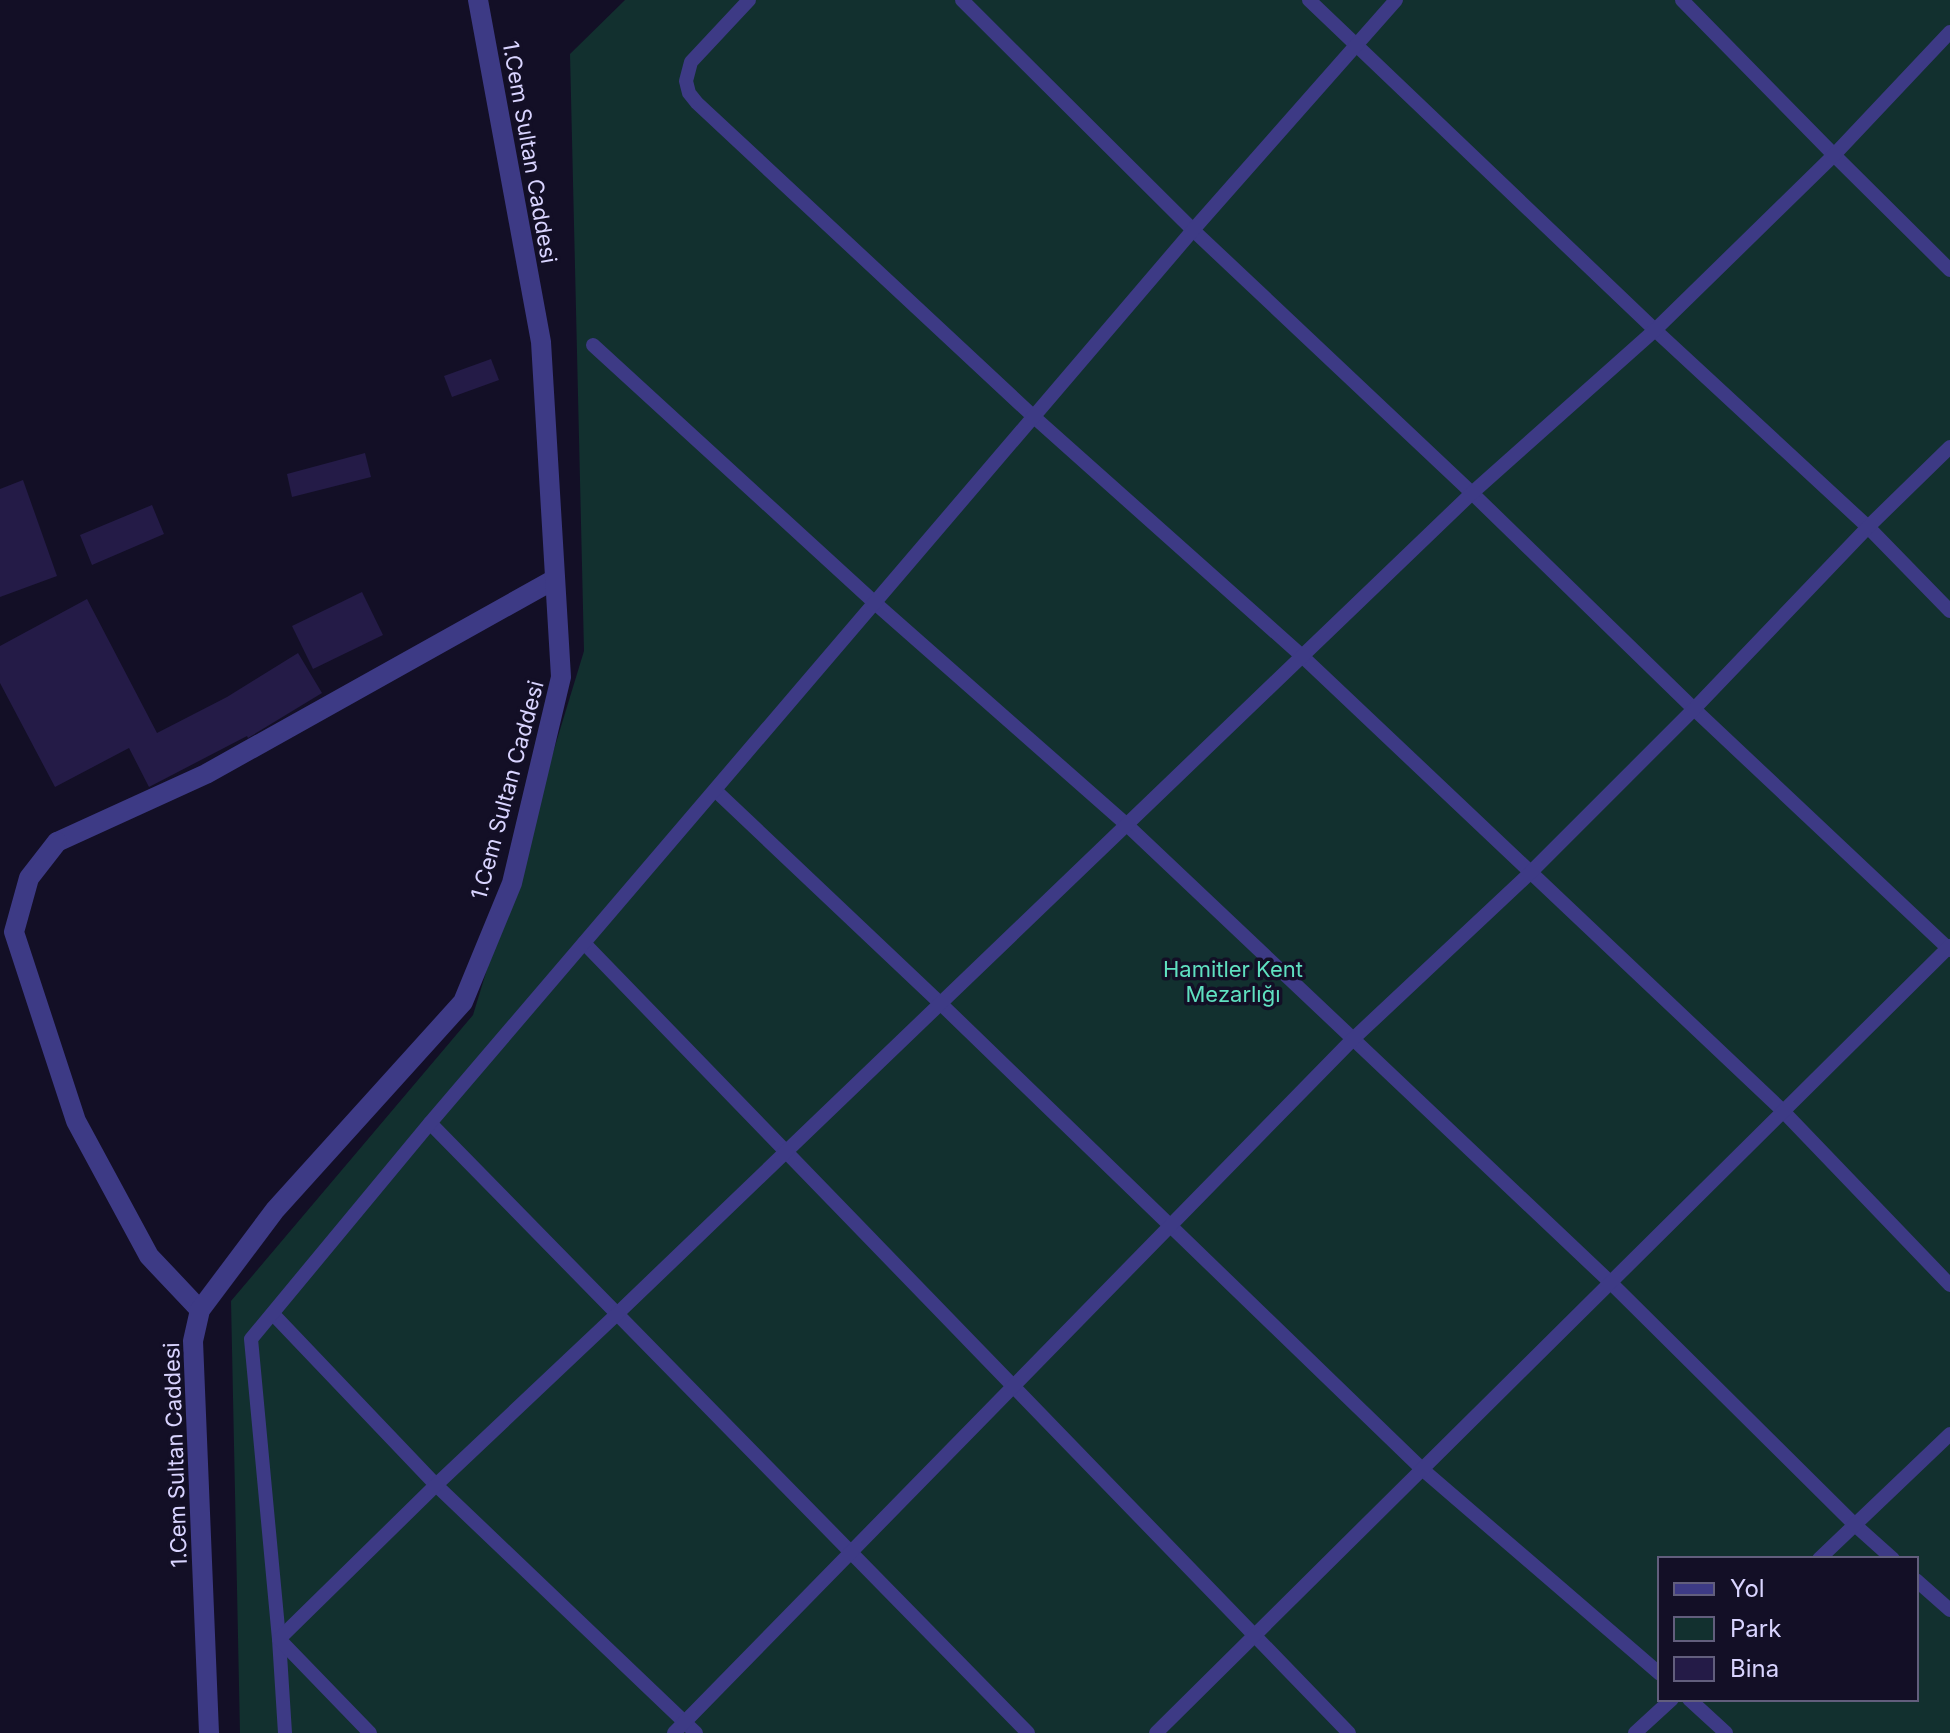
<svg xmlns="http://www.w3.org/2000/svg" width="1950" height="1733" font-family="Inter,sans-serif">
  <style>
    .green { fill: #12302f; fill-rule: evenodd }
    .building { fill: #241b47 }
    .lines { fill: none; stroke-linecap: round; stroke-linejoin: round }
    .service { stroke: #3d3a85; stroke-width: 14 }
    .minor { stroke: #3d3a85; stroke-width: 20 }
    .tertiary { stroke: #3d3a85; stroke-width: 20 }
    .labels { text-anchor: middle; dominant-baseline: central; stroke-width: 7; stroke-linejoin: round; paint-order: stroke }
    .street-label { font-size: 22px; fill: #d9d4ff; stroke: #130f26 }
    .park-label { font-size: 22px; fill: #5fe0c0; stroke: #130f26 }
  </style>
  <rect width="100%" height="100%" fill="#130f26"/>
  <!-- green -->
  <path class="green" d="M625,0H1950V1733H240L231,1301L473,1015L584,651L570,54ZM1660,1559H1916V1699H1660Z"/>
  <!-- building -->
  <g class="building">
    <path d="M491,359L499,380L452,397L444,376Z"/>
    <path d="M365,453L371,477L292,497L287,474Z"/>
    <path d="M23,480L57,576L0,597V489Z"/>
    <path d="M152,505L164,534L92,565L80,535Z"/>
    <path d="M362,592L383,635L313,669L292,626Z"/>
    <path d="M87,599L157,733L227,697L298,653L322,693L248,738L247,736L149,787L129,748L55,787L0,683V646Z"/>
  </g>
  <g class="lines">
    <!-- service -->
    <g class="service">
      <path d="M749,0L691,62L686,81L689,93L697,103L1034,417L1302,656L1783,1111L1950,1285"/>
      <path d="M962,0L1193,230L1472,493L1694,709L1950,950"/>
      <path d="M1309,0L1655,330L1868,527L1950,611"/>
      <path d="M1682,0L1834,155L1950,270"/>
      <path d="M593,345L875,603L1127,825L1610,1282L1855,1525L1893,1559"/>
      <path d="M716,791L940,1003L1422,1469L1660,1674"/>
      <path d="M584,943L1349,1733"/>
      <path d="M430,1123L1028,1733"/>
      <path d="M273,1314L436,1485L696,1733"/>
      <path d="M1819,1559L1950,1434"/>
      <path d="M1916,1580L1950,1610"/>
      <path d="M1689,1699L1726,1733"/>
      <path d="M285,1733L279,1639L251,1339L430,1123L1193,230L1396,0"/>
      <path d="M370,1733L279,1639L436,1485L617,1314L1472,493L1655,330L1834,155L1950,32"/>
      <path d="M674,1733L1353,1039L1530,873L1694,709L1868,527L1950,447"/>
      <path d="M1156,1733L1950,946"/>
      <path d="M1635,1733L1672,1699"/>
    </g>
    <!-- minor -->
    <path class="minor" d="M57,842L206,774L555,579"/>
    <!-- tertiary -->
    <g class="tertiary">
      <path d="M57,842L29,878L14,932L76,1121L149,1256L200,1310"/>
      <path d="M209,1733L193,1341L200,1310L275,1210L463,1002L512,883L561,677L541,342L478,0"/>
    </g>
  </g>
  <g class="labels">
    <!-- street labels -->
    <g class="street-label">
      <text transform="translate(530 152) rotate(80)">1.Cem Sultan Caddesi</text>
      <text transform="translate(507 790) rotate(-75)">1.Cem Sultan Caddesi</text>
      <text transform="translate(175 1455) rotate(-92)">1.Cem Sultan Caddesi</text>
    </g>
    <!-- park labels -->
    <g class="park-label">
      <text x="1233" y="969">Hamitler Kent<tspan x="1233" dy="25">Mezarlığı</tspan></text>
    </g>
  </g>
  <!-- legend -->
  <rect x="1658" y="1557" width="260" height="144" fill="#130f26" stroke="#625e7d" stroke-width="2"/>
  <rect x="1674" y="1583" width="40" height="12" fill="#3d3a85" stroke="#625e7d" stroke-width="2"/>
  <text x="1730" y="1597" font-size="24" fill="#d9d4ff">Yol</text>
  <rect x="1674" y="1617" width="40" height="24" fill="#12302f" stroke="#625e7d" stroke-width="2"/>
  <text x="1730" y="1637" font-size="24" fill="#d9d4ff">Park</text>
  <rect x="1674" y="1657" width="40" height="24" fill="#241b47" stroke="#625e7d" stroke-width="2"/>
  <text x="1730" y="1677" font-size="24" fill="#d9d4ff">Bina</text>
</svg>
